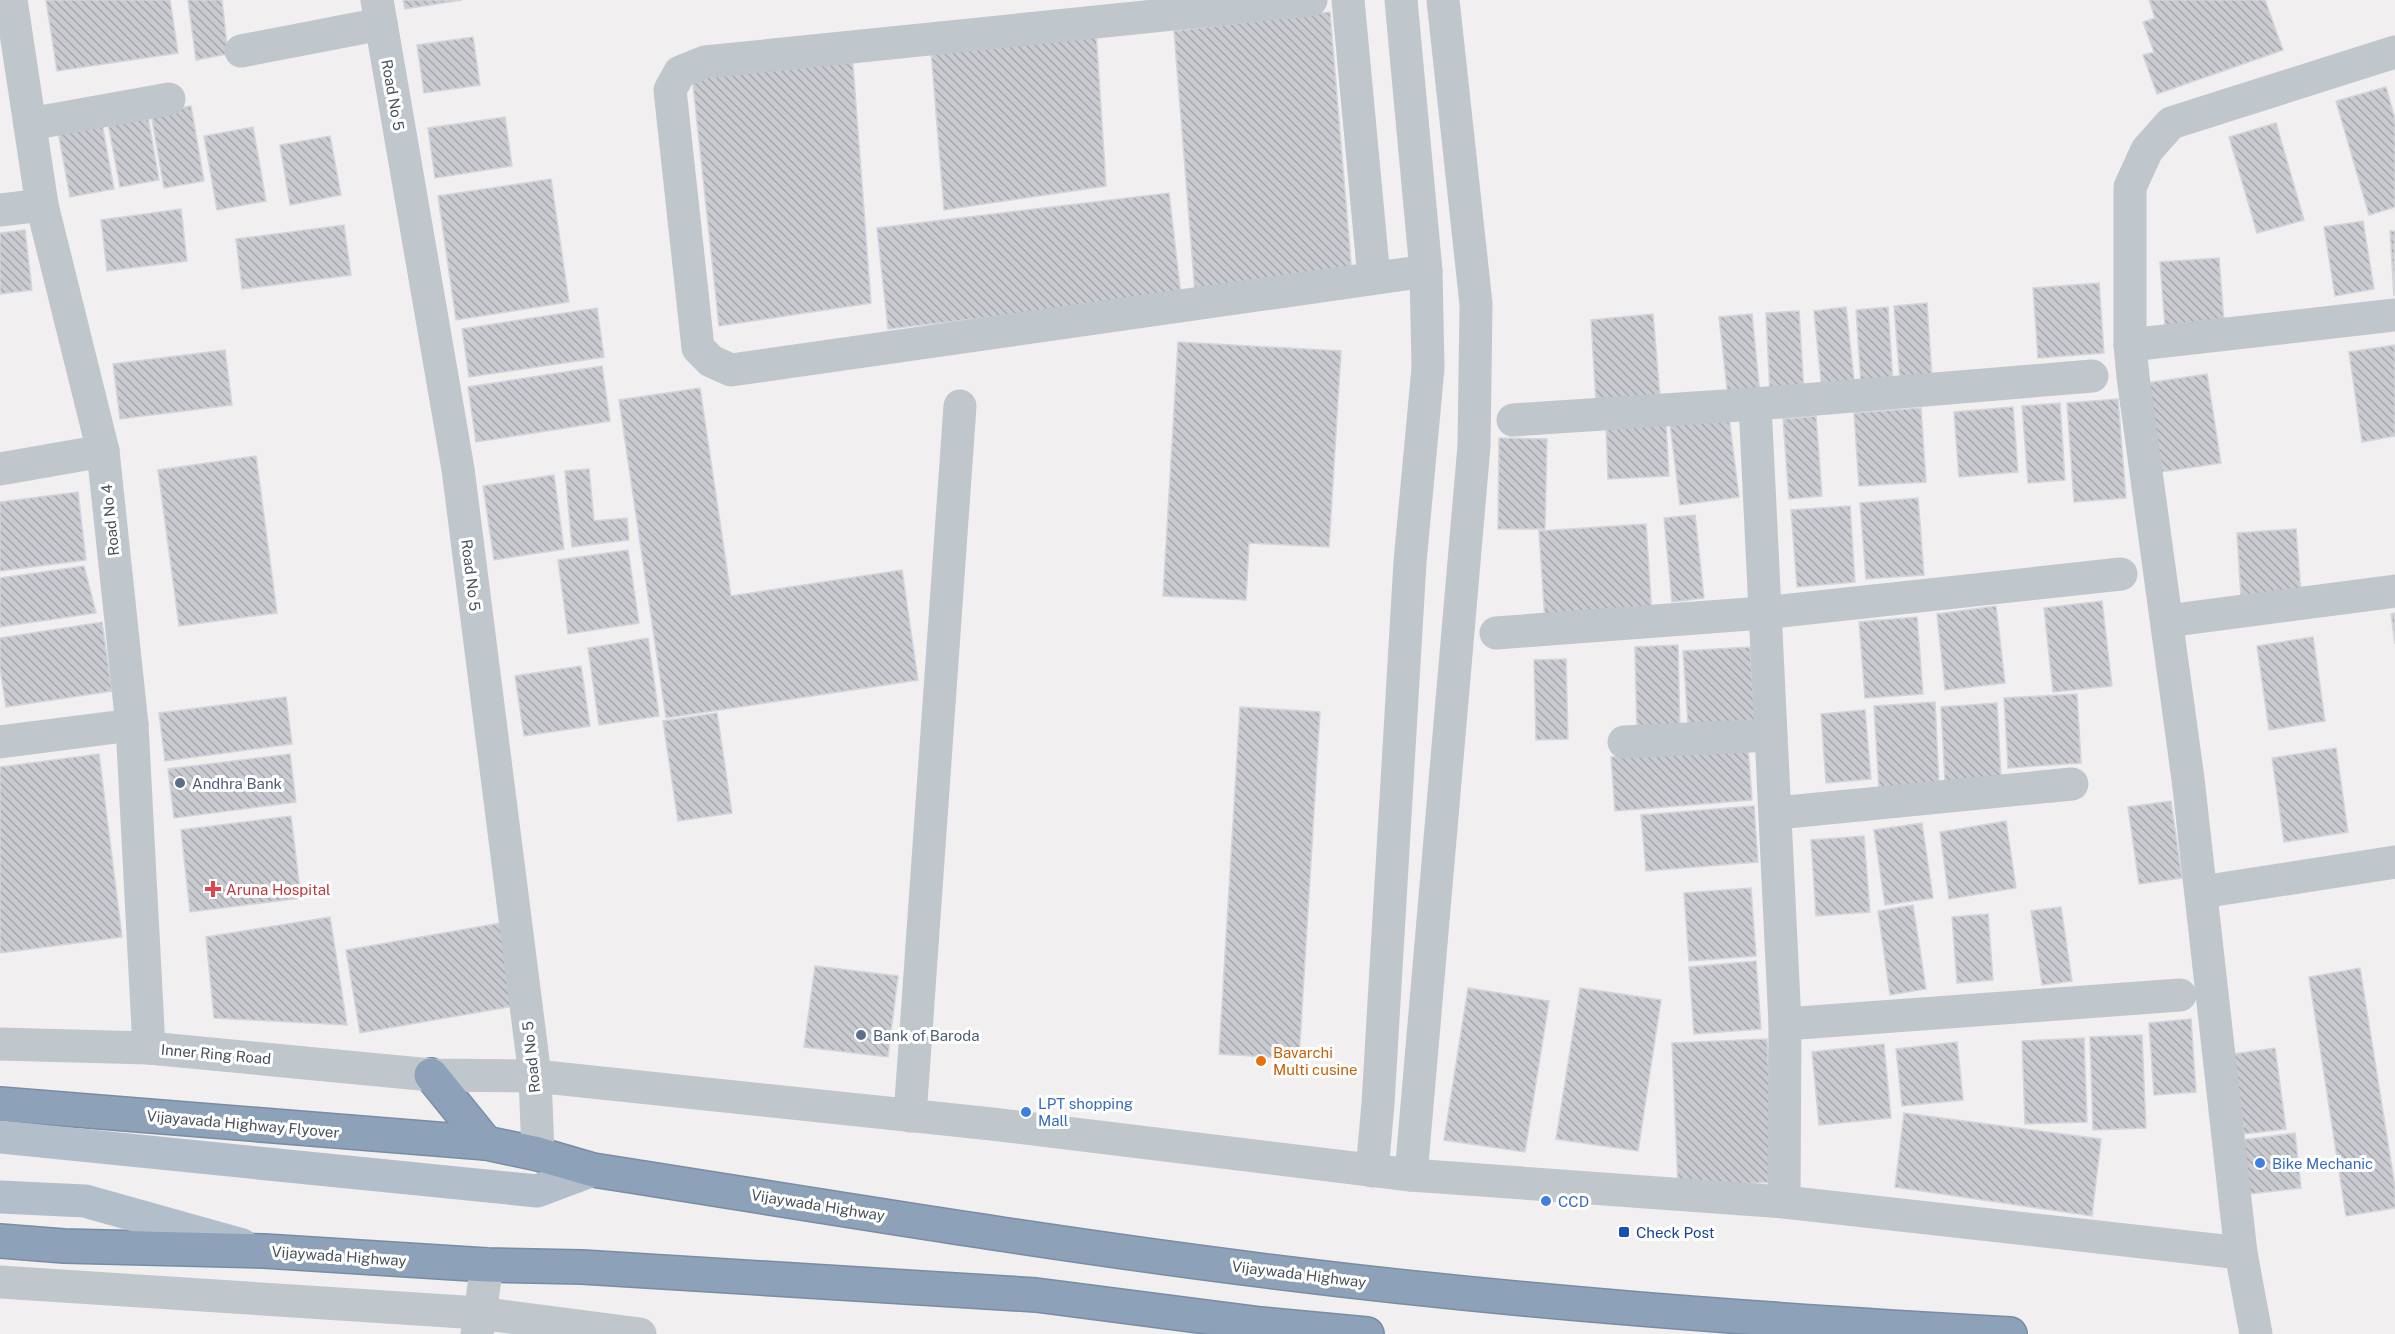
<svg xmlns="http://www.w3.org/2000/svg" width="2395" height="1334" font-family="'Public Sans',sans-serif">
  <style>
    .building { fill: url(#building-back-hatch); stroke: #d4d5da; stroke-width: 1.5 }
    .lines { fill: none; stroke-linecap: round; stroke-linejoin: round }
    .highway-casing { stroke: #788ca3; stroke-width: 36 }
    .minor { stroke: #bfc6cc; stroke-width: 33 }
    .major { stroke: #b2beca; stroke-width: 33 }
    .highway { stroke: #8da1b8; stroke-width: 33 }
    .service-dot { fill: #5c6f8a; stroke: #fff; stroke-width: 2 }
    .health-dot { fill: #e0444e; stroke: #fff; stroke-width: 2 }
    .food-dot { fill: #e8710a; stroke: #fff; stroke-width: 2 }
    .shop-dot { fill: #3f7fe0; stroke: #fff; stroke-width: 2 }
    .transit-dot { fill: #1a4fb4; stroke: #fff; stroke-width: 2 }
    .labels { text-anchor: middle; dominant-baseline: central; stroke-width: 6; stroke-linejoin: round; paint-order: stroke }
    .street-label { font-size: 15px; fill: #49525a; stroke: #fff }
    .service-label { font-size: 15px; fill: #4e5e75; stroke: #fff; text-anchor: start }
    .health-label { font-size: 15px; fill: #be3a42; stroke: #fff; text-anchor: start }
    .food-label { font-size: 15px; fill: #c56008; stroke: #fff; text-anchor: start }
    .shop-label { font-size: 15px; fill: #366cbe; stroke: #fff; text-anchor: start }
    .transit-label { font-size: 15px; fill: #164399; stroke: #fff; text-anchor: start }
  </style>
  <defs>
    <pattern id="building-back-hatch" width="6" height="6" patternUnits="userSpaceOnUse" patternTransform="scale(1.5)"><rect width="6" height="6" fill="#cacbd1"/><path d="M-1 5l2 2M0 0l6 6M5-1l2 2" fill="none" stroke="#a6a7ad"/></pattern>
  </defs>
  <rect width="100%" height="100%" fill="#f1efef"/>
  <!-- building -->
  <g class="building">
    <path d="M46,0H170L178,53L57,71Z"/>
    <path d="M188,0H222L228,54L196,60Z"/>
    <path d="M403,0H462L405,9Z"/>
    <path d="M2149,0H2265L2283,50L2157,94L2143,55L2154,52L2143,22L2155,18Z"/>
    <path d="M1330,12L1352,275L1195,293L1174,31Z"/>
    <path d="M1096,31L1106,186L944,210L931,51Z"/>
    <path d="M473,37L480,85L424,93L417,45Z"/>
    <path d="M852,52L871,303L719,326L692,76Z"/>
    <path d="M2386,87L2395,119V207L2369,215L2336,101Z"/>
    <path d="M191,106L204,181L164,188L151,114Z"/>
    <path d="M147,111L159,180L120,187L107,118Z"/>
    <path d="M505,117L512,166L435,178L428,128Z"/>
    <path d="M101,118L114,189L70,197L57,126Z"/>
    <path d="M2276,123L2304,220L2257,233L2229,137Z"/>
    <path d="M253,127L266,201L217,210L204,136Z"/>
    <path d="M330,136L341,195L290,205L280,145Z"/>
    <path d="M551,179L569,302L456,320L438,196Z"/>
    <path d="M1169,193L1181,295L888,329L877,228Z"/>
    <path d="M181,209L187,261L107,271L101,220Z"/>
    <path d="M2363,221L2374,289L2335,296L2324,227Z"/>
    <path d="M344,225L351,275L242,289L236,239Z"/>
    <path d="M25,230L32,290L0,294V233Z"/>
    <path d="M2390,231H2395L2394,296Z"/>
    <path d="M2219,258L2224,323L2165,327L2160,262Z"/>
    <path d="M2099,283L2104,353L2038,358L2033,288Z"/>
    <path d="M1927,303L1932,378L1900,381L1894,306Z"/>
    <path d="M1846,307L1855,388L1822,391L1814,311Z"/>
    <path d="M1888,307L1893,383L1861,385L1856,310Z"/>
    <path d="M597,308L604,357L469,377L462,329Z"/>
    <path d="M1799,311L1804,392L1770,394L1766,313Z"/>
    <path d="M1653,314L1660,397L1596,402L1591,320Z"/>
    <path d="M1752,314L1760,394L1728,398L1719,317Z"/>
    <path d="M1178,342L1341,351L1329,547L1249,543L1246,600L1163,596Z"/>
    <path d="M2395,345V436L2362,442L2349,352Z"/>
    <path d="M225,350L232,405L120,419L113,364Z"/>
    <path d="M602,366L610,421L476,442L468,387Z"/>
    <path d="M2207,374L2221,463L2161,472L2147,383Z"/>
    <path d="M700,388L731,596L902,570L918,680L666,718L619,400Z"/>
    <path d="M2118,399L2126,498L2074,502L2067,403Z"/>
    <path d="M2060,403L2065,480L2028,483L2022,406Z"/>
    <path d="M2013,407L2018,472L1959,477L1954,412Z"/>
    <path d="M1921,408L1926,482L1859,486L1854,413Z"/>
    <path d="M1816,416L1822,496L1789,499L1783,419Z"/>
    <path d="M1729,417L1739,497L1680,505L1670,424Z"/>
    <path d="M1666,423L1669,476L1608,479L1606,426Z"/>
    <path d="M1499,438L1547,439L1545,529H1498Z"/>
    <path d="M256,456L277,613L179,626L158,470Z"/>
    <path d="M589,469L594,521L627,518L629,540L572,547L565,471Z"/>
    <path d="M554,475L564,549L494,560L483,486Z"/>
    <path d="M78,492L86,560L0,571V502Z"/>
    <path d="M1918,498L1924,575L1866,579L1860,503Z"/>
    <path d="M1850,506L1855,582L1797,587L1791,510Z"/>
    <path d="M1695,515L1704,598L1672,602L1664,518Z"/>
    <path d="M1646,524L1652,615L1545,622L1539,531Z"/>
    <path d="M2296,529L2301,594L2241,598L2237,533Z"/>
    <path d="M628,550L639,623L568,634L558,560Z"/>
    <path d="M84,566L96,613L0,627V578Z"/>
    <path d="M2102,601L2112,686L2053,692L2044,608Z"/>
    <path d="M1996,606L2005,683L1945,690L1937,614Z"/>
    <path d="M2395,613V644L2391,614Z"/>
    <path d="M1917,617L1923,694L1865,698L1859,622Z"/>
    <path d="M102,622L112,691L6,707L0,668V638Z"/>
    <path d="M2313,637L2325,721L2269,730L2257,646Z"/>
    <path d="M648,638L659,716L599,725L588,648Z"/>
    <path d="M1678,645L1680,733L1637,734L1635,647Z"/>
    <path d="M1750,647L1755,720L1688,725L1683,651Z"/>
    <path d="M1566,659L1568,739L1536,740L1534,660Z"/>
    <path d="M581,666L590,726L524,736L515,676Z"/>
    <path d="M2077,694L2081,763L2008,768L2004,698Z"/>
    <path d="M286,697L292,744L165,761L159,713Z"/>
    <path d="M1935,702L1939,785L1879,789L1874,706Z"/>
    <path d="M1997,703L2001,779L1945,782L1941,707Z"/>
    <path d="M1240,707L1320,712L1299,1059L1219,1054Z"/>
    <path d="M1865,710L1871,779L1826,783L1821,714Z"/>
    <path d="M717,713L732,813L678,821L663,721Z"/>
    <path d="M1748,746L1752,800L1615,811L1611,757Z"/>
    <path d="M2336,748L2348,832L2284,842L2272,758Z"/>
    <path d="M99,754L122,937L0,953V767Z"/>
    <path d="M290,754L296,802L174,818L168,769Z"/>
    <path d="M2171,801L2182,878L2139,884L2128,807Z"/>
    <path d="M1754,806L1758,862L1646,871L1641,815Z"/>
    <path d="M291,816L301,898L190,912L181,830Z"/>
    <path d="M2006,821L2016,888L1949,899L1940,832Z"/>
    <path d="M1922,823L1933,898L1885,905L1874,830Z"/>
    <path d="M1864,836L1870,912L1816,916L1811,840Z"/>
    <path d="M1751,888L1756,956L1689,961L1684,893Z"/>
    <path d="M1913,905L1926,989L1890,995L1878,911Z"/>
    <path d="M2061,907L2072,981L2042,985L2031,911Z"/>
    <path d="M1988,914L1993,980L1957,983L1952,917Z"/>
    <path d="M330,917L347,1025L214,1018L206,937Z"/>
    <path d="M500,923L514,1006L360,1033L346,950Z"/>
    <path d="M1756,961L1761,1029L1694,1034L1689,967Z"/>
    <path d="M815,966L898,976L888,1057L804,1047Z"/>
    <path d="M2360,968L2395,1187V1208L2346,1216L2309,977Z"/>
    <path d="M1468,988L1549,1001L1525,1152L1444,1140Z"/>
    <path d="M1580,988L1661,1000L1638,1151L1556,1139Z"/>
    <path d="M2191,1019L2196,1092L2154,1095L2149,1023Z"/>
    <path d="M2142,1035L2146,1128L2093,1130L2090,1037Z"/>
    <path d="M2084,1038L2087,1122L2025,1124L2022,1041Z"/>
    <path d="M1767,1039L1774,1182L1678,1187L1672,1043Z"/>
    <path d="M1957,1042L1963,1100L1902,1106L1896,1049Z"/>
    <path d="M1884,1044L1891,1118L1819,1125L1812,1052Z"/>
    <path d="M2275,1048L2286,1129L2244,1134L2234,1054Z"/>
    <path d="M1904,1113L2101,1139L2092,1216L1895,1187Z"/>
    <path d="M2295,1133L2301,1188L2250,1194L2242,1140Z"/>
  </g>
  <g class="lines">
    <defs>
      <g id="highway">
        <path d="M431,1075L486,1143"/>
        <path d="M0,1104L486,1143L538,1154L593,1170C817,1205 1042,1243 1267,1271C1514,1302 1762,1320 2010,1334"/>
        <path d="M0,1241L64,1246L264,1251L487,1265L582,1267L1036,1295L1261,1324L1367,1334"/>
      </g>
    </defs>
    <!-- highway casing -->
    <use href="#highway" class="highway-casing"/>
    <!-- minor -->
    <g class="minor">
      <path d="M11,0L42,205L103,451L132,725L149,1048"/>
      <path d="M377,0L458,469L535,1076L538,1154"/>
      <path d="M1311,0L705,62L680,72L670,90L698,348L711,361L731,370L1426,271"/>
      <path d="M1348,0L1374,278"/>
      <path d="M241,51L381,24"/>
      <path d="M30,124L169,99"/>
      <path d="M0,210L42,205"/>
      <path d="M2130,345L2395,315"/>
      <path d="M1513,420L1755,404"/>
      <path d="M0,469L103,451"/>
      <path d="M2167,621L2395,591"/>
      <path d="M1496,633L1763,613L2121,574"/>
      <path d="M0,742L132,725"/>
      <path d="M1624,742L1771,735"/>
      <path d="M1777,813L2072,784"/>
      <path d="M2202,892L2395,862"/>
      <path d="M1785,1024L2180,995"/>
      <path d="M0,1044L149,1048L431,1075L535,1076L992,1124L1411,1175L1784,1202L2241,1253"/>
      <path d="M910,1116L960,406"/>
      <path d="M1372,1171L1378,1104L1410,562L1428,368L1426,271L1401,0"/>
      <path d="M1411,1175L1474,446L1476,304L1443,0"/>
      <path d="M1784,1202L1785,1024L1755,404L2092,376"/>
      <path d="M0,1282L479,1313L640,1334"/>
      <path d="M477,1334L487,1265"/>
      <path d="M2256,1334L2241,1253L2188,779L2133,377L2130,345V187L2147,150L2171,123L2395,52"/>
    </g>
    <!-- major -->
    <g class="major">
      <path d="M0,1137L537,1191L593,1170"/>
      <path d="M0,1197L85,1201L242,1245"/>
    </g>
    <!-- highway -->
    <use href="#highway" class="highway"/>
  </g>
  <!-- markers -->
  <g class="service-dot">
    <circle cx="180" cy="783" r="6"/>
    <circle cx="861" cy="1035" r="6"/>
  </g>
  <path class="health-dot" d="M210 880h6v6h6v6h-6v6h-6v-6h-6v-6h6z"/>
  <circle class="food-dot" cx="1261" cy="1061" r="6"/>
  <g class="shop-dot">
    <circle cx="1026" cy="1112" r="6"/>
    <circle cx="2260" cy="1163" r="6"/>
    <circle cx="1546" cy="1201" r="6"/>
  </g>
  <rect class="transit-dot" x="1618" y="1226" width="12" height="12" rx="3"/>
  <g class="labels">
    <!-- street labels -->
    <g class="street-label">
      <text transform="translate(393 95) rotate(80)">Road No 5</text>
      <text transform="translate(110 520) rotate(-96)">Road No 4</text>
      <text transform="translate(471 575) rotate(83)">Road No 5</text>
      <text transform="translate(216 1054) rotate(5)">Inner Ring Road</text>
      <text transform="translate(531 1057) rotate(-96)">Road No 5</text>
      <text transform="translate(243 1124) rotate(5)">Vijayavada Highway Flyover</text>
      <text transform="translate(818 1205) rotate(9)">Vijaywada Highway</text>
      <text transform="translate(339 1256) rotate(4)">Vijaywada Highway</text>
      <text transform="translate(1299 1274) rotate(7)">Vijaywada Highway</text>
    </g>
    <!-- service labels -->
    <g class="service-label">
      <text x="192" y="783">Andhra Bank</text>
      <text x="873" y="1035">Bank of Baroda</text>
    </g>
    <!-- health labels -->
    <g class="health-label">
      <text x="226" y="889">Aruna Hospital</text>
    </g>
    <!-- food labels -->
    <g class="food-label">
      <text x="1273" y="1052">Bavarchi<tspan x="1273" dy="17">Multi cusine</tspan></text>
    </g>
    <!-- shop labels -->
    <g class="shop-label">
      <text x="1038" y="1103">LPT shopping<tspan x="1038" dy="17">Mall</tspan></text>
      <text x="2272" y="1163">Bike Mechanic</text>
      <text x="1558" y="1201">CCD</text>
    </g>
    <!-- transit labels -->
    <g class="transit-label">
      <text x="1636" y="1232">Check Post</text>
    </g>
  </g>
</svg>
